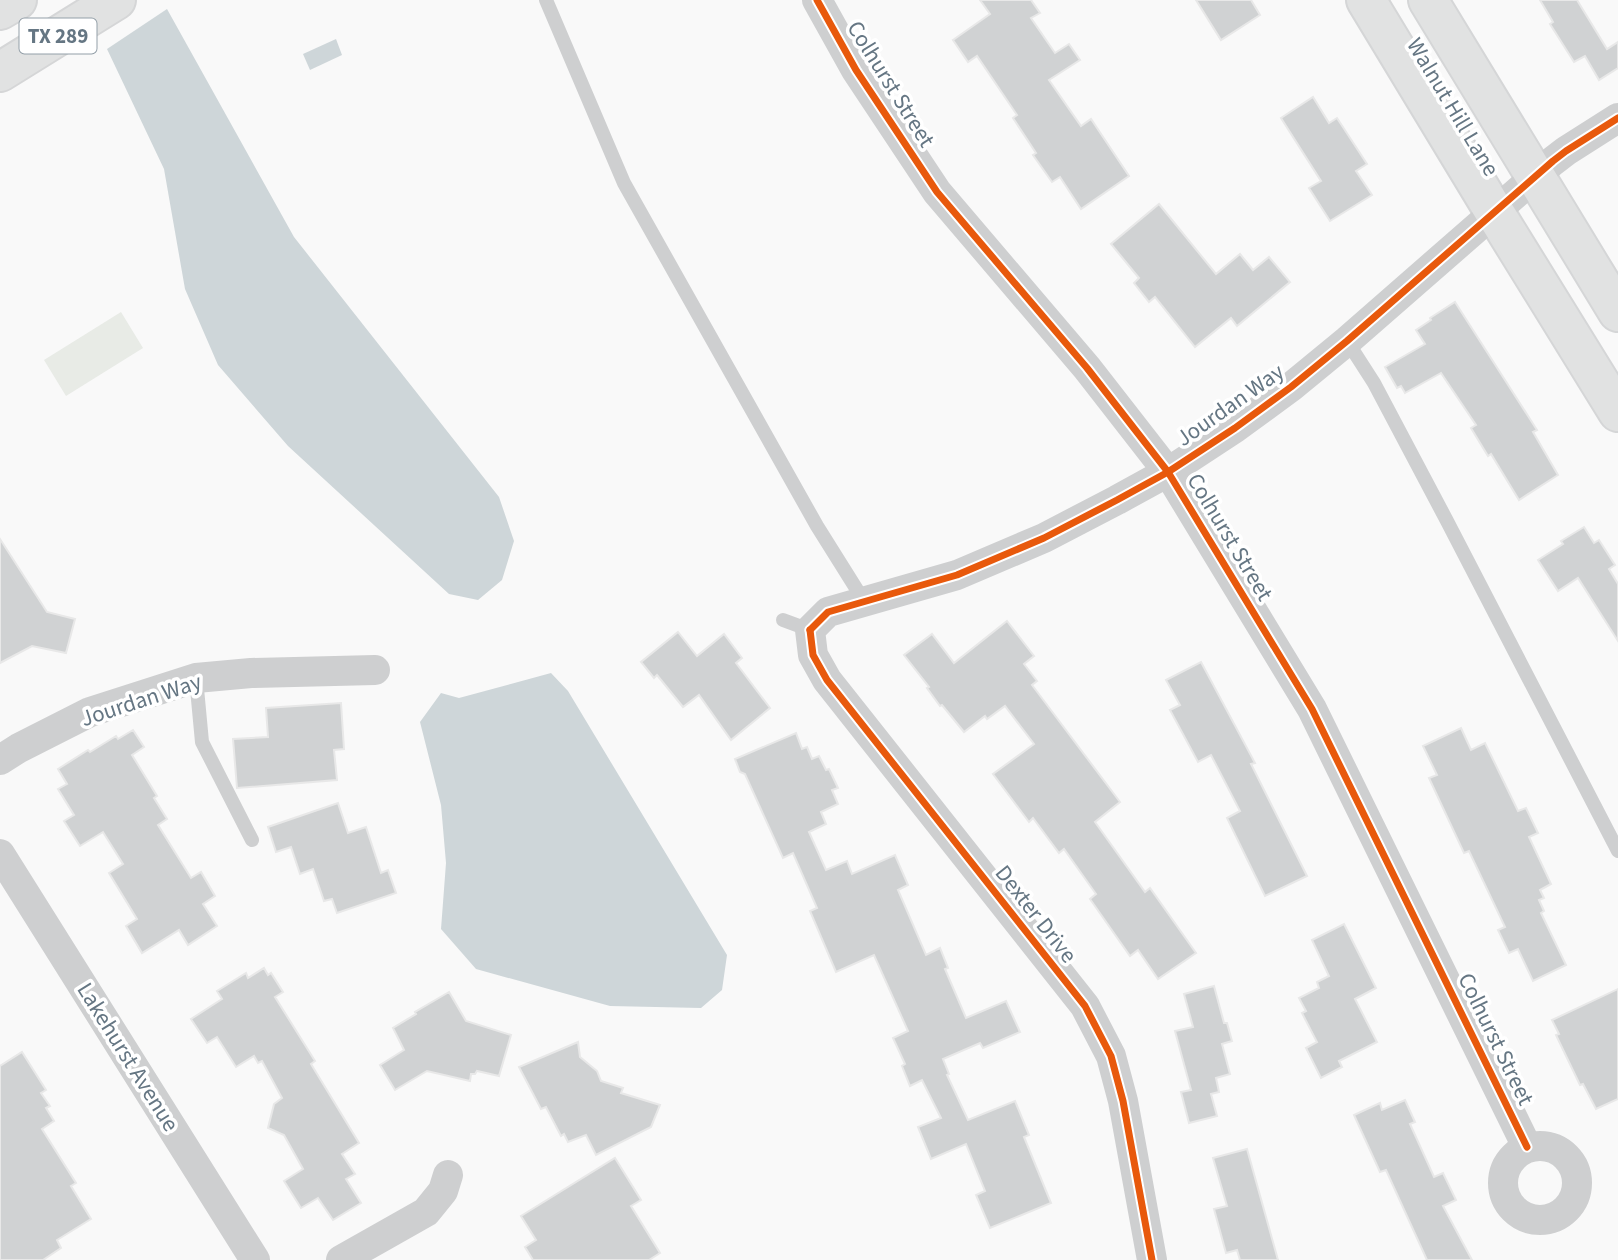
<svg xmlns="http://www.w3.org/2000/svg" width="1618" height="1260" font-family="'Source Sans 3',sans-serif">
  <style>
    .green { fill: #e8ebe6 }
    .water { fill: #ced6d9 }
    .building { fill: #d0d2d3; stroke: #e8e8e8; stroke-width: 2 }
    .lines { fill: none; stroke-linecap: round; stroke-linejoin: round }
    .secondary-casing { stroke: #d5d6d7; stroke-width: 42 }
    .primary-casing { stroke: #d5d6d7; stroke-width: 42 }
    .service { stroke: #cecfd0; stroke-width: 14 }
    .minor { stroke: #cecfd0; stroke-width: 30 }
    .secondary { stroke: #e1e2e2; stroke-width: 38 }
    .primary { stroke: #e1e2e2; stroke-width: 38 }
    .cycleway-casing { stroke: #fff; stroke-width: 11 }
    .cycleway { stroke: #e8590c; stroke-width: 7 }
    .labels { text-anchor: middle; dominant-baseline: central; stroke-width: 7; stroke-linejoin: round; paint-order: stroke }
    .shield { fill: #fff; stroke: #939fa8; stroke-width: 2 }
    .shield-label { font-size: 21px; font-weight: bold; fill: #657683 }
    .street-label { font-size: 23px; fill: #657683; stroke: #fff }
  </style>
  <rect width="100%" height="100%" fill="#f9f9f9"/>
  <!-- green -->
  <path class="green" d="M121,312L143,348L66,396L44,360Z"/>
  <!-- water -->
  <g class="water">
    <path d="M167,9L294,237L499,497L514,541L502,580L478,600L449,594L288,446L218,365L185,289L164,169L107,49Z"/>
    <path d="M336,39L342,55L310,70L303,54Z"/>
    <path d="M551,673L568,691L727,955L722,990L701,1008L610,1006L476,969L441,929L446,863L441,805L420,722L441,693L459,698Z"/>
  </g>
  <!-- building -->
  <g class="building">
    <path d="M980,0H1031L1040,13L1031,18L1055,53L1069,44L1080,60L1049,80L1081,126L1091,119L1129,176L1081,209L1060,177L1052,182L1033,155L1036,153L1013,118L1017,115L977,56L968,62L953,40L990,14Z"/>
    <path d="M1196,0H1251L1260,15L1221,40Z"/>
    <path d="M1540,0H1577L1607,49L1618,42V68L1599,80L1585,56L1574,62L1550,24L1553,22Z"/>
    <path d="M1313,97L1329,123L1337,118L1367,164L1356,171L1372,195L1330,221L1309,188L1321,181L1281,118Z"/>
    <path d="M1159,204L1216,274L1240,254L1253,270L1269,257L1290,282L1237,326L1231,318L1195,347L1155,297L1149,302L1134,283L1139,278L1111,244Z"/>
    <path d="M1455,302L1537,430L1533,432L1558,475L1519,500L1491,454L1488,456L1471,428L1476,425L1441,373L1405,393L1401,386L1397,388L1385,367L1425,344L1416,330L1431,320L1430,318Z"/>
    <path d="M1584,527L1594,543L1599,540L1615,565L1609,569L1618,584V641L1578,578L1558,591L1538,560L1563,544L1561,541Z"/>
    <path d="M0,539L47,612L75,619L66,653L32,646L0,663Z"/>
    <path d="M1007,621L1034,656L1024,664L1037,681L1032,685L1120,802L1095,822L1145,892L1150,888L1196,953L1158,979L1138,950L1130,956L1090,899L1096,894L1064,849L1059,853L1033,818L1029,822L993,774L1034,744L1005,706L987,719L985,716L964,732L942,705L940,706L927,688L929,687L904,655L932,634L954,663Z"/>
    <path d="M678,632L697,656L724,634L742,658L736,663L770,708L731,740L699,695L683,707L657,675L654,678L641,662Z"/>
    <path d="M1201,662L1255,763L1251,764L1307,876L1265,896L1227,818L1240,811L1211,755L1198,762L1170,710L1180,705L1166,680Z"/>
    <path d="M341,703L344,749L334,750L337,780L237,788L233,739L268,737L266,708Z"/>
    <path d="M1461,728L1471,750L1485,743L1518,811L1526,808L1538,833L1529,837L1551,884L1540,890L1544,898L1539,900L1544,911L1541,913L1566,965L1533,981L1518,949L1509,953L1498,930L1505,927L1469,851L1464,853L1429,778L1437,775L1423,746Z"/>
    <path d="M133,730L144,747L132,755L157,796L154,798L167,819L158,825L191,878L201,872L215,896L203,904L217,926L188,945L179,930L142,953L126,926L137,919L109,873L123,864L103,832L80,846L64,821L74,815L58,789L67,784L58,769L88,750L90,752L116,736L118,739Z"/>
    <path d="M796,733L802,749L807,747L812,759L819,756L826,770L829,769L838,788L832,790L838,804L821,812L826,824L809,832L826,870L847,861L852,874L895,855L908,885L898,890L926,955L940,948L948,968L945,969L966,1018L1006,1001L1020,1032L983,1048L980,1043L943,1059L949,1074L947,1075L968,1120L1015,1101L1029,1135L1024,1137L1051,1203L990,1228L976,1195L985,1191L966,1144L931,1159L918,1127L941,1118L922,1080L910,1086L902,1066L905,1064L893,1038L908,1031L874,955L836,972L810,911L817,908L793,853L783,858L745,774L740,772L735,759Z"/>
    <path d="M338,803L348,833L366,827L381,873L388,870L396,893L337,913L332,899L324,901L313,869L300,874L291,847L276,852L268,827Z"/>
    <path d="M1344,924L1376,988L1355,999L1377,1042L1339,1061L1342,1067L1321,1078L1306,1048L1317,1042L1302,1013L1306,1011L1299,998L1319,988L1317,982L1329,976L1312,940Z"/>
    <path d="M264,968L268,975L271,973L283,992L275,997L315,1061L311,1064L359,1143L342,1154L355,1174L346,1179L361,1203L333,1220L318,1198L301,1208L284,1181L303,1169L284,1135L268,1128L274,1104L282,1098L262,1061L258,1063L254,1056L236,1067L217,1037L207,1043L191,1019L222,999L217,991L246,973L248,978Z"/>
    <path d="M1214,986L1224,1023H1227L1232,1041L1222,1044L1230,1074L1216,1078L1219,1092L1211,1094L1217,1116L1189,1123L1181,1092L1191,1090L1175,1031L1193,1027L1184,994Z"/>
    <path d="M1618,989V1099L1596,1109L1583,1084L1580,1085L1556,1035L1559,1034L1552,1020Z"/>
    <path d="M449,992L466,1021L511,1035L499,1076L477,1071L475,1074H471L470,1081L427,1071L395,1090L380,1065L404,1050L393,1028L416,1014L415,1012Z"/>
    <path d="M578,1042L580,1057L597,1071L601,1081L623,1088L621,1093L660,1105L651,1127L596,1155L586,1135L568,1142L564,1134L561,1136L546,1107L541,1109L519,1067Z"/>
    <path d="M22,1052L46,1090L41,1093L50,1106L46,1108L54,1121L42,1129L76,1183L71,1186L91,1219L57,1240L61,1248L43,1260H0V1066Z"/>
    <path d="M1405,1100L1415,1122L1410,1124L1434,1177L1443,1173L1456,1200L1443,1206L1472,1260H1427L1386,1170L1380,1172L1354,1115L1380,1103L1382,1110Z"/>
    <path d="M1247,1149L1278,1260H1240L1237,1250L1226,1253L1214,1209L1227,1206L1213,1158Z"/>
    <path d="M615,1158L641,1200L631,1206L660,1253L649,1260H533L525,1247L536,1240L521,1216Z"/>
  </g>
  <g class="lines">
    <defs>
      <g id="secondary">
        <path d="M1366,0L1495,213L1618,412"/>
        <path d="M1428,0L1618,312"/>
      </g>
      <g id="primary">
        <path d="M0,10L17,0"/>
        <path d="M0,72L116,0"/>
      </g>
    </defs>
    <!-- secondary casing -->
    <use href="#secondary" class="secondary-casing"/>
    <!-- primary casing -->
    <use href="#primary" class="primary-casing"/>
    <!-- service -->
    <g class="service">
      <path d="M546,0L624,183L817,526L864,601"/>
      <path d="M1347,341L1374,383L1447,521L1618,851"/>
      <path d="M783,620L810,630"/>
      <path d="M196,678L202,742L252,840"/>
    </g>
    <!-- minor -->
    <g class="minor">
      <path d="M817,0L856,70L937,192L1087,368L1168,472L1312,709L1527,1147"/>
      <path d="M0,760L19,748L90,712L196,678L251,673L375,670"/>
      <path d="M0,854L255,1260"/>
      <circle cx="1540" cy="1183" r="37"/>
      <path d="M341,1260L426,1212L443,1191L448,1175"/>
      <path d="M1152,1260L1123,1101L1111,1056L1085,1006L827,680L813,655L810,630L828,612L957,575L1044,538L1117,500L1168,472L1235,428L1291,387L1347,341L1553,161L1566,151L1618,118"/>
    </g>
    <!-- secondary -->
    <use href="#secondary" class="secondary"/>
    <!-- primary -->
    <use href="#primary" class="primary"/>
    <defs>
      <g id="cycleway">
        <path d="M817,0L856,70L937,192L1087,368L1168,472L1312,709L1527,1147"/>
        <path d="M810,630L828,612L957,575L1044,538L1117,500L1168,472L1235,428L1291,387L1347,341L1553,161L1566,151L1618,118"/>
        <path d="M810,630L813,655L827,680L1085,1006L1111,1056L1123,1101L1152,1260"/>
      </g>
    </defs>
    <!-- cycleway casing -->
    <use href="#cycleway" class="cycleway-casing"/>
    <!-- cycleway -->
    <use href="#cycleway" class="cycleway"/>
  </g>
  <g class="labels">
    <!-- shield labels -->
    <rect class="shield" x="19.5" y="18.5" width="77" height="35" rx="5"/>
    <g class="shield-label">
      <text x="58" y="36">TX 289</text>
    </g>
    <!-- street labels -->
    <g class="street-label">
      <text transform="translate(891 84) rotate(58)">Colhurst Street</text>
      <text transform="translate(1453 107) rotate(59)">Walnut Hill Lane</text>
      <text transform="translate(1230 405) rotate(-35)">Jourdan Way</text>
      <text transform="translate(1230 537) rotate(59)">Colhurst Street</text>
      <text transform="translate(141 700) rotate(-18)">Jourdan Way</text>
      <text transform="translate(1036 914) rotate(52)">Dexter Drive</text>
      <text transform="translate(1496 1039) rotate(64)">Colhurst Street</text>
      <text transform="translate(128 1057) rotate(58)">Lakehurst Avenue</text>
    </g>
  </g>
</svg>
